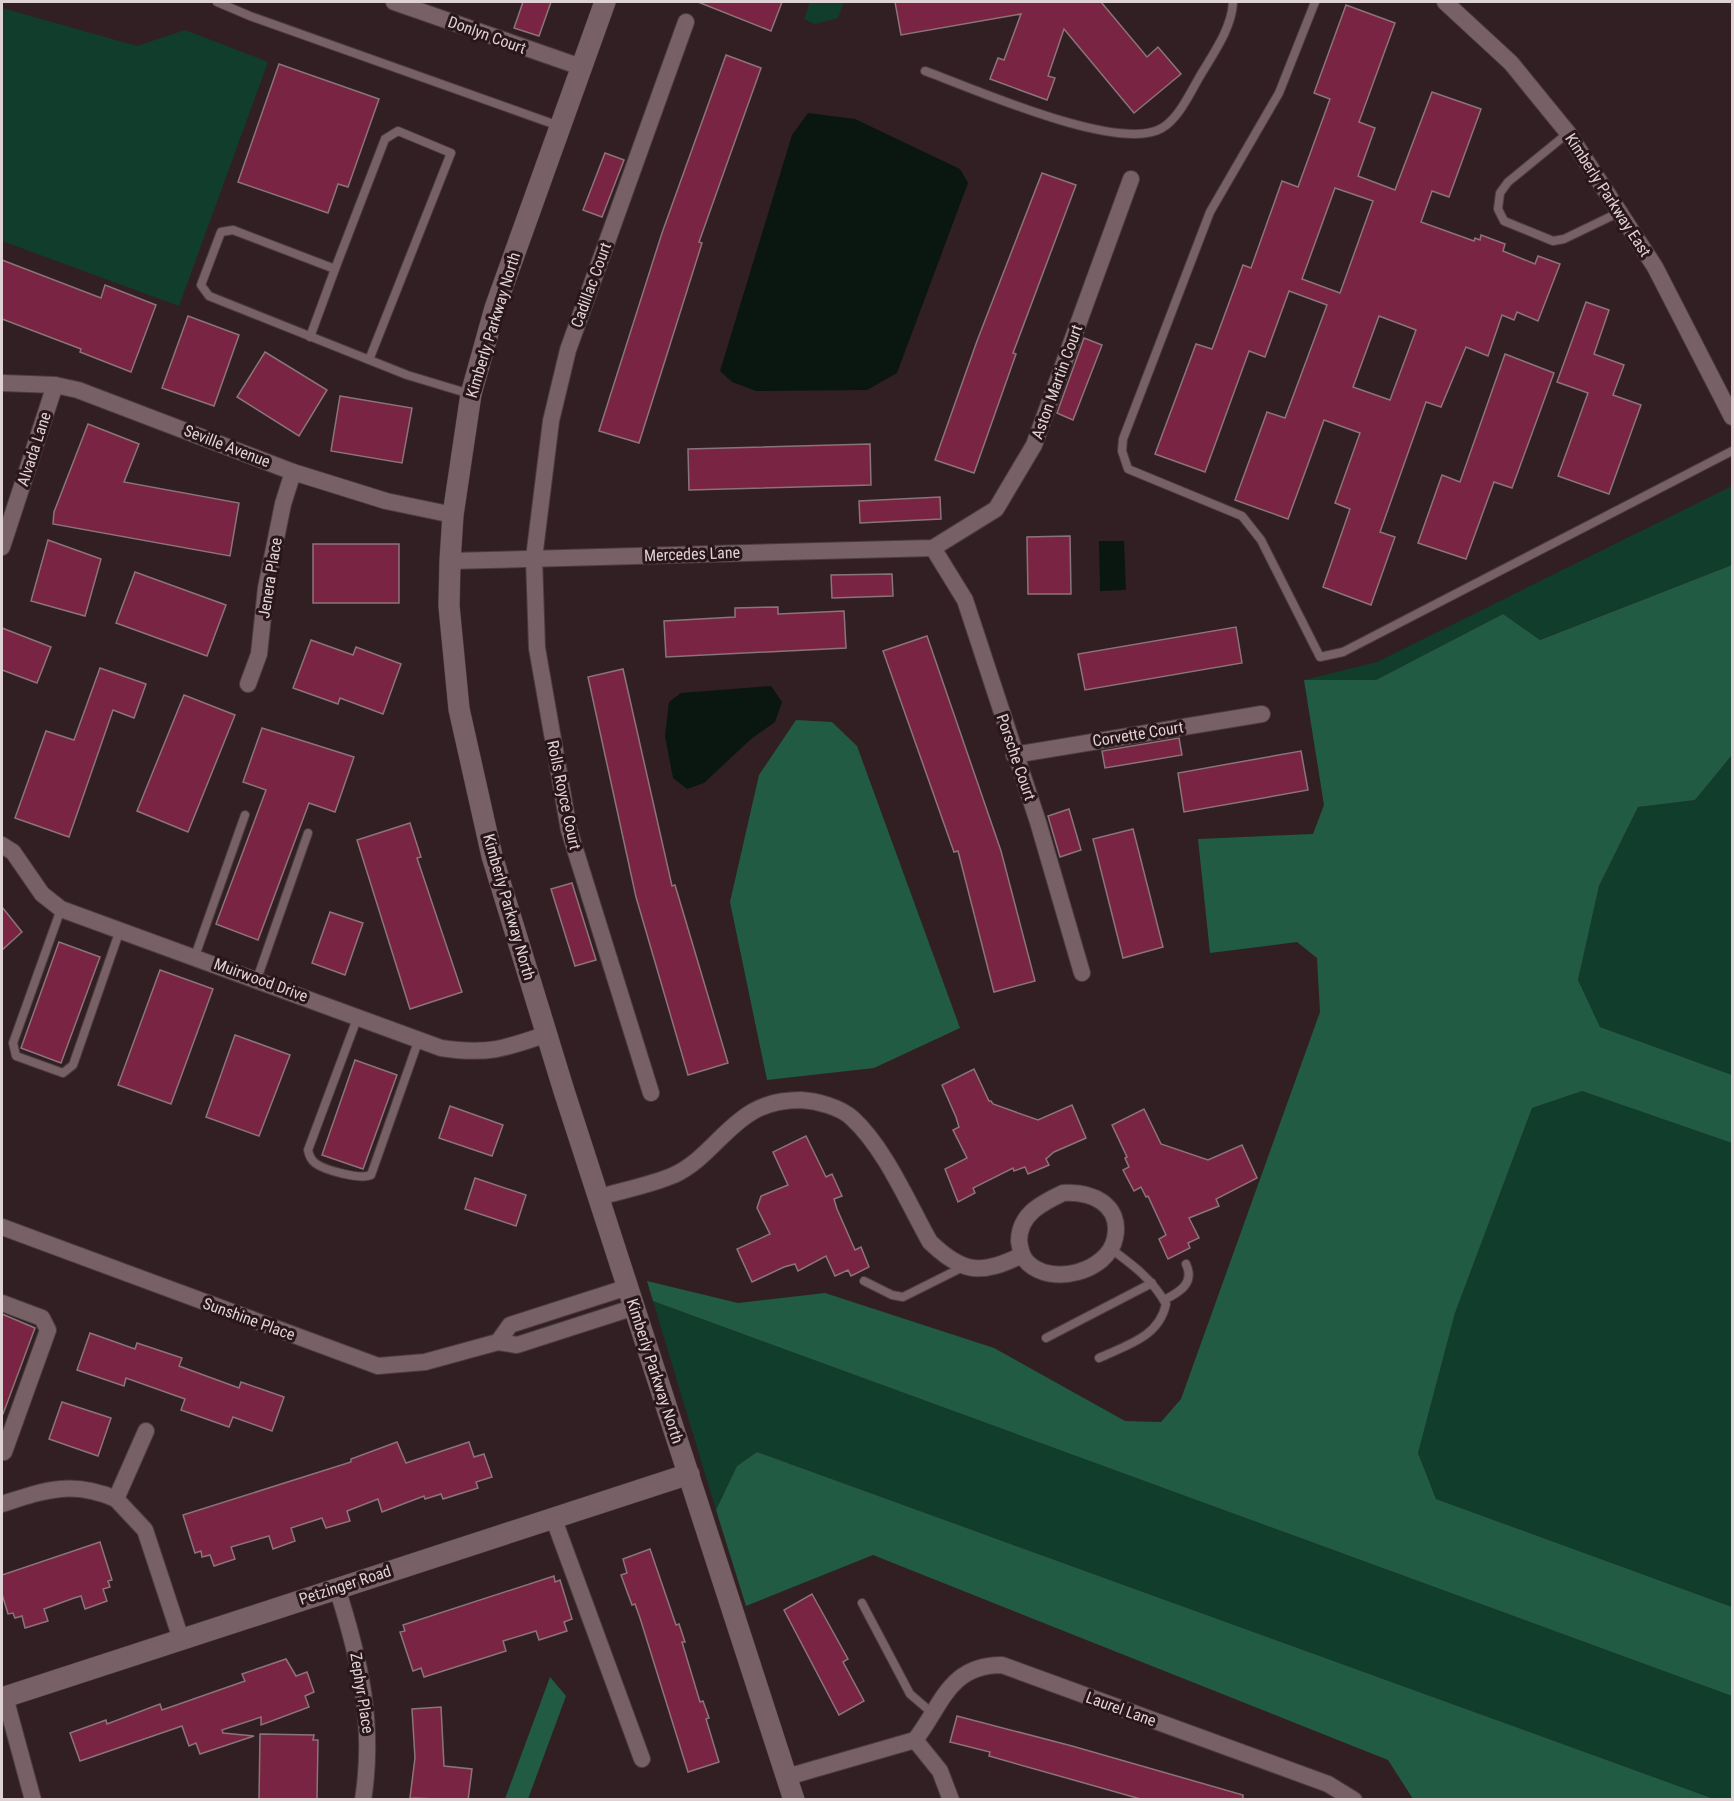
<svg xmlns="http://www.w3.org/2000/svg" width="1734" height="1801" font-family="'Roboto Condensed',sans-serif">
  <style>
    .green { fill: #113d2c }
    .forest { fill: #215b43 }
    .water { fill: #091710 }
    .building { fill: #792442; stroke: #8b7479; stroke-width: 1.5; fill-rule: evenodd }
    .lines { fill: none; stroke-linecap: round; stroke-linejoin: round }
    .service-casing { stroke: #4c3d41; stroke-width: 10 }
    .minor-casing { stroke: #4c3d41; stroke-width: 18 }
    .tertiary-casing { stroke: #4c3d41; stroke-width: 22 }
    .service { stroke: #776166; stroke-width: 8 }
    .minor { stroke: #776166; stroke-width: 16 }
    .tertiary { stroke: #776166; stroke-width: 21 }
    .labels { text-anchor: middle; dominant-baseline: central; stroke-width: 6; stroke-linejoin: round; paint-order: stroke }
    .street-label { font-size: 16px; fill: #dfd2d5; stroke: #28161a }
  </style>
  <rect width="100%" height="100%" fill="#321f24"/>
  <!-- green -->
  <g class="green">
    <path d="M810,2H844L838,18L815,24L804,19Z"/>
    <path d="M2,8L137,46L185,30L268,62L179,306L2,241Z"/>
    <path d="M1732,486V565L1539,640L1503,614L1376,680H1304L1377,662Z"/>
    <path d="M1732,755V1075L1600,1027L1578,980L1599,886L1638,807L1695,800Z"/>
    <path d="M1582,1091L1732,1143V1607L1436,1499L1418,1453L1455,1313L1532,1108Z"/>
    <path d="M653,1301L1732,1696V1799H1714L757,1452L737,1466L716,1510Z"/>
  </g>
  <!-- forest -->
  <g class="forest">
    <path d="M1732,565V755L1695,800L1638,807L1599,886L1578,980L1600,1027L1732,1075V1143L1582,1091L1532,1108L1455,1313L1418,1453L1436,1499L1732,1607V1696L653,1301L647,1281L738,1303L825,1293L994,1348L1125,1421L1161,1422L1181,1399L1320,1012L1317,958L1297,942L1210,953L1198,839L1313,834L1324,805L1304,680H1376L1503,614L1540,640Z"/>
    <path d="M796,720L832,722L857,746L960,1028L874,1068L767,1080L730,902L759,775Z"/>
    <path d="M757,1452L1714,1799H1413L1388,1760L873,1555L746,1606L716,1510L737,1466Z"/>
    <path d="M550,1677L566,1696L528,1799H505Z"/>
  </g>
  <!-- water -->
  <g class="water">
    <path d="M808,113L855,119L960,169L968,183L897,373L867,390L756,391L732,382L720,371L792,135Z"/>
    <path d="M1099,541H1124L1126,590L1100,591Z"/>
    <path d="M771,686L782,702L775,722L751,739L704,783L687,789L673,778L665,736L669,702L681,693Z"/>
  </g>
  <!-- building -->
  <g class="building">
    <path d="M523,2H551L539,36L514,28Z"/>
    <path d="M698,2H782L771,31Z"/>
    <path d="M895,2H1101L1147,57L1158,47L1181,74L1134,113L1064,29L1048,76L1055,78L1047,100L990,79L998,58L1004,60L1021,14L901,35Z"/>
    <path d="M1346,5L1395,23L1359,122L1375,128L1358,176L1395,190L1432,92L1481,109L1449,197L1432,191L1421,222L1474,241L1475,238L1480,240L1481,235L1505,244L1503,251L1535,264L1538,256L1560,264L1538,321L1517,312L1514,320L1502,315L1488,356L1466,347L1441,407L1426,402L1380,532L1395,537L1371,605L1323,587L1350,509L1335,503L1360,433L1324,420L1288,519L1235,500L1267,412L1285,418L1327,305L1289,291L1265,357L1249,351L1205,472L1155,454L1196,344L1212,349L1243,265L1251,268L1282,181L1298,187L1330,99L1314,93ZM1335,188L1373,201L1340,293L1302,279ZM1379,316L1416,330L1390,400L1353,387Z"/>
    <path d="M726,55L761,68L699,242L702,243L639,443L599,431L662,233Z"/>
    <path d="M279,64L379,99L348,187L338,184L328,213L238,182Z"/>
    <path d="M605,153L624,160L602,217L583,210Z"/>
    <path d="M1042,173L1076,185L1013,353L1016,354L974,473L935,460L977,341Z"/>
    <path d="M2,260L101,298L105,285L156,305L131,372L80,352L81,349L2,319Z"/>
    <path d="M1586,302L1609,310L1594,354L1624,365L1613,395L1641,405L1609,494L1558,476L1588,393L1557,382Z"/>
    <path d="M188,316L239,335L214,406L162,388Z"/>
    <path d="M1084,338L1102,345L1073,420L1057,413Z"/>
    <path d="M265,352L327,390L299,436L237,397Z"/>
    <path d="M1505,354L1554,373L1512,488L1494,482L1466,559L1418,543L1442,475L1460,482Z"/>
    <path d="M340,396L412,408L402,463L331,451Z"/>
    <path d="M88,424L139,444L124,482L239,503L230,556L53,524L54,512Z"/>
    <path d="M870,444L871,485L689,490L688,449Z"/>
    <path d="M940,497L941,519L860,523L859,501Z"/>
    <path d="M1070,536L1071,594H1028L1027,537Z"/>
    <path d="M48,540L101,559L85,616L31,601Z"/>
    <rect x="313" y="544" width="86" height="59"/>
    <path d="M135,572L226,605L207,656L116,623Z"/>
    <path d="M892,574L893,596L832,598L831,575Z"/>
    <path d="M778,607V614L844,611L846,648L666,657L664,621L735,617V608Z"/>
    <path d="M1236,627L1242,663L1085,690L1078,654Z"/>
    <path d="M2,628L51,647L37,683L2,670Z"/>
    <path d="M927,636L1001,851L1035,981L994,992L958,851L954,852L883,651Z"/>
    <path d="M311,640L353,655L356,647L401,664L383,714L340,698L338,704L293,688Z"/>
    <path d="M100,668L146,684L134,718L113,710L69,837L15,818L46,731L74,740Z"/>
    <path d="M623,669L672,886L675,885L728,1063L688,1075L636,897L588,677Z"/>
    <path d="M184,695L235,715L188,832L137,811Z"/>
    <path d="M262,728L354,757L335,812L309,803L258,940L216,924L266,790L243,782Z"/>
    <path d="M1179,738L1182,755L1105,768L1102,751Z"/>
    <path d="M1301,751L1308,790L1184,812L1178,773Z"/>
    <path d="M1069,809L1081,850L1060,857L1048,816Z"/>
    <path d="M410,823L421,857L417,858L462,992L410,1009L357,840Z"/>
    <path d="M1133,829L1163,947L1123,958L1093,839Z"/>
    <path d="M572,883L596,960L575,966L551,889Z"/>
    <path d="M2,907L22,932L2,950Z"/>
    <path d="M330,912L363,923L345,975L312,963Z"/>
    <path d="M59,942L100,957L61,1063L21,1048Z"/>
    <path d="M160,970L213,989L171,1104L118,1085Z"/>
    <path d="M235,1035L290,1055L259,1136L206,1117Z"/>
    <path d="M355,1060L397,1075L363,1169L322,1155Z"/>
    <path d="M974,1069L989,1101H991L993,1104L1038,1120L1072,1105L1086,1138L1054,1152L1046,1159L1049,1165L1028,1174L1025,1167L1014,1171L1013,1168L973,1188L975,1193L958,1202L945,1169L967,1158L953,1130L959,1127L956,1117L942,1085Z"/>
    <path d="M450,1106L503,1125L492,1156L439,1138Z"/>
    <path d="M1144,1109L1161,1144L1208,1160L1242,1145L1257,1178L1216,1199L1219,1206L1189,1218L1199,1238L1188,1243L1190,1248L1168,1259L1159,1239L1166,1235L1148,1196L1146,1197L1141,1187L1134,1191L1123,1170L1129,1167L1125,1158L1127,1157L1112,1125Z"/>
    <path d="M806,1136L826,1177L832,1174L842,1196L834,1199L837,1209L855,1250L861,1247L869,1267L851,1276L848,1270L835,1276L826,1256L798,1271L795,1264L784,1267L752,1282L737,1249L770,1234L757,1208L761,1196L788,1185L773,1152Z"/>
    <path d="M475,1178L526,1195L516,1226L465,1209Z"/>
    <path d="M2,1314L35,1328L3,1414H2Z"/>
    <path d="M90,1333L135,1349L137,1343L182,1358L179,1366L239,1388L241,1382L284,1397L272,1431L233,1417L229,1427L181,1410L185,1399L126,1378L124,1386L77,1370Z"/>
    <path d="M62,1402L111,1418L98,1456L49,1439Z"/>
    <path d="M397,1442L406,1463L469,1442L474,1457L484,1454L492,1477L476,1482L478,1488L443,1499L441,1494L425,1499L424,1496L382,1512L378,1499L347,1511L350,1521L326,1528L322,1518L291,1528L295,1541L273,1549L269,1536L231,1547L235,1559L214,1566L210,1555L202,1557L201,1551L195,1553L183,1515L351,1462V1459Z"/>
    <path d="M100,1542L112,1580L108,1581L110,1587L103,1589L107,1601L85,1609L81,1596L74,1598L44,1609L48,1621L25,1628L22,1616L15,1618L13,1613L8,1614L2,1594V1575Z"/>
    <path d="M650,1549L676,1625L679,1624L685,1642H682L700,1702L703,1701L709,1718L706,1719L719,1762L688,1772L640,1618L635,1604L632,1605L621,1575L627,1573L623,1559Z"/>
    <path d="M554,1576L555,1582L560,1580L572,1619L564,1622L567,1631L539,1640L536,1631L503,1641L506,1651L424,1677L421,1668L413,1671L400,1632L405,1631L403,1625Z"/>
    <path d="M812,1594L848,1659L843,1662L864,1701L839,1715L784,1610Z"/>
    <path d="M286,1659L296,1676L307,1672L314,1692L305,1696L309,1707L261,1725V1717L222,1730L223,1733L254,1736L200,1754L196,1743L189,1746L182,1726L80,1761L70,1733L106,1720L107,1724L160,1704L162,1710L245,1681L242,1674Z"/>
    <path d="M441,1707L444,1766L472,1769L468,1800L410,1798L415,1758L412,1709Z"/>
    <path d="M957,1716L1072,1746L1243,1795V1800H1144L989,1756L990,1752L950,1742Z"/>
    <path d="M260,1734L314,1735L313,1740H318L317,1800H259Z"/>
  </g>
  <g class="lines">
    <defs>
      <g id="service">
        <path d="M217,2L250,16L559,126"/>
        <path d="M1315,2L1279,93L1210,212L1123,439L1122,451L1128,469L1242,516L1261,540L1320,657L1343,652L1732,451"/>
        <path d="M925,71C972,88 1120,154 1162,128C1179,118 1190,93 1200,76C1213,54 1232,28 1233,2"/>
        <path d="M1568,133L1508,182L1500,193L1498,209L1504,221L1553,241L1564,239L1618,213"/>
        <path d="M310,337L335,269"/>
        <path d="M369,360L451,153L398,131L385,139L335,269L233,230L221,232L201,285L209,296L407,375L470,394"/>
        <path d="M61,909L13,1043L16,1056L63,1073L73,1065L120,930"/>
        <path d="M195,956L245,815"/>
        <path d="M257,979L308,833"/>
        <path d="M358,1016L308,1150C309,1155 310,1159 315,1163C324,1170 360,1180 371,1175L419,1039"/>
        <path d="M864,1281L892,1295L903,1297L963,1267"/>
        <path d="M1164,1300C1180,1292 1195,1283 1186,1264"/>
        <path d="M1046,1338L1152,1283"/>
        <path d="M1099,1358C1127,1345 1159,1337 1166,1304C1152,1279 1133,1265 1111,1249"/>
        <path d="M862,1603L910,1694L931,1712"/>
      </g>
      <g id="minor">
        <path d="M394,2L581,67"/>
        <path d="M1445,2L1511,63L1568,133L1655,267L1732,417"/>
        <path d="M2,383L55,385L78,390L293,472L386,501L453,515"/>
        <path d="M2,547L55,385"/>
        <path d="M933,548L965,600L1038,822L1082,973"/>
        <path d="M450,561L933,548L996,509L1034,445L1131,179"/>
        <path d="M248,684L259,654L266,588L283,504L293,472"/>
        <path d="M1014,755L1262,714"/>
        <path d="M2,845L13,852L42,894L61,909L441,1048C487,1055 504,1049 547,1034"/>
        <path d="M651,1093L569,830L537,648L534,558L551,421L568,350L686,22"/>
        <path d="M1063,1193C1091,1191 1122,1204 1115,1238C1108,1272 1051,1287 1027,1262C1022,1257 1020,1248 1019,1241C1019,1214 1042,1203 1063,1193Z"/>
        <path d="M599,1197C624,1190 651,1185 674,1175C706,1160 723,1129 752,1112C767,1103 784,1100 801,1100C817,1101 840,1107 852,1118C885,1148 908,1203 930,1242C963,1274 982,1275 1022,1255"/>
        <path d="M2,1227L378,1366L425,1362L498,1342L517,1345L635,1307"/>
        <path d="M2,1303L42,1318L48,1330L4,1452L2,1451"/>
        <path d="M498,1342L510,1325L628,1287"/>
        <path d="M146,1431L116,1499L145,1530L181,1639"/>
        <path d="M2,1504C45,1490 72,1480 116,1499"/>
        <path d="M553,1517L642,1759"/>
        <path d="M337,1588C360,1660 375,1724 363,1800"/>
        <path d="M5,1697L33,1800"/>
        <path d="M915,1740L940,1771L951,1800"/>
        <path d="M787,1777L915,1740C942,1706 948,1665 1002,1665L1328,1784L1354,1800"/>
      </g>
      <g id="tertiary">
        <path d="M605,2L495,308L471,394L453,515L450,561L449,606L459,709L492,856L564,1091L794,1800"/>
        <path d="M2,1698L689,1474"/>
      </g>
    </defs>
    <!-- service casing -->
    <use href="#service" class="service-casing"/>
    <!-- minor casing -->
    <use href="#minor" class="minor-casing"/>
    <!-- tertiary casing -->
    <use href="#tertiary" class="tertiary-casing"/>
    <!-- service -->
    <use href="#service" class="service"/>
    <!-- minor -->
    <use href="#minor" class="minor"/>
    <!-- tertiary -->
    <use href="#tertiary" class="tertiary"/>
  </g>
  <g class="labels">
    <!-- street labels -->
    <g class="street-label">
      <text transform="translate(487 35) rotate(20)">Donlyn Court</text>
      <text transform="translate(1608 195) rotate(57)">Kimberly Parkway East</text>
      <text transform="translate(591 285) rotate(-70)">Cadillac Court</text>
      <text transform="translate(493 325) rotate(-73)">Kimberly Parkway North</text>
      <text transform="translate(1057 382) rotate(-70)">Aston Martin Court</text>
      <text transform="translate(227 446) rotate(21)">Seville Avenue</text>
      <text transform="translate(34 449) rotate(-72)">Alvada Lane</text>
      <text transform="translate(692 554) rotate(-2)">Mercedes Lane</text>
      <text transform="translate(270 578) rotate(-81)">Jenera Place</text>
      <text transform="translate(1138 734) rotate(-9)">Corvette Court</text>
      <text transform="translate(1016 757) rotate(71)">Porsche Court</text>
      <text transform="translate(564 795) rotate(78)">Rolls Royce Court</text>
      <text transform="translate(509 907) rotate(74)">Kimberly Parkway North</text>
      <text transform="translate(261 980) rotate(20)">Muirwood Drive</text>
      <text transform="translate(249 1319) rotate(20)">Sunshine Place</text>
      <text transform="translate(655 1371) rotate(72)">Kimberly Parkway North</text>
      <text transform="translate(345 1585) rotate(-18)">Petzinger Road</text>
      <text transform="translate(362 1693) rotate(81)">Zephyr Place</text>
      <text transform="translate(1121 1709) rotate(20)">Laurel Lane</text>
    </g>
  </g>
  <!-- border -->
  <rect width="1734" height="1801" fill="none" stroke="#dfd2d5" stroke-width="6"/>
</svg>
